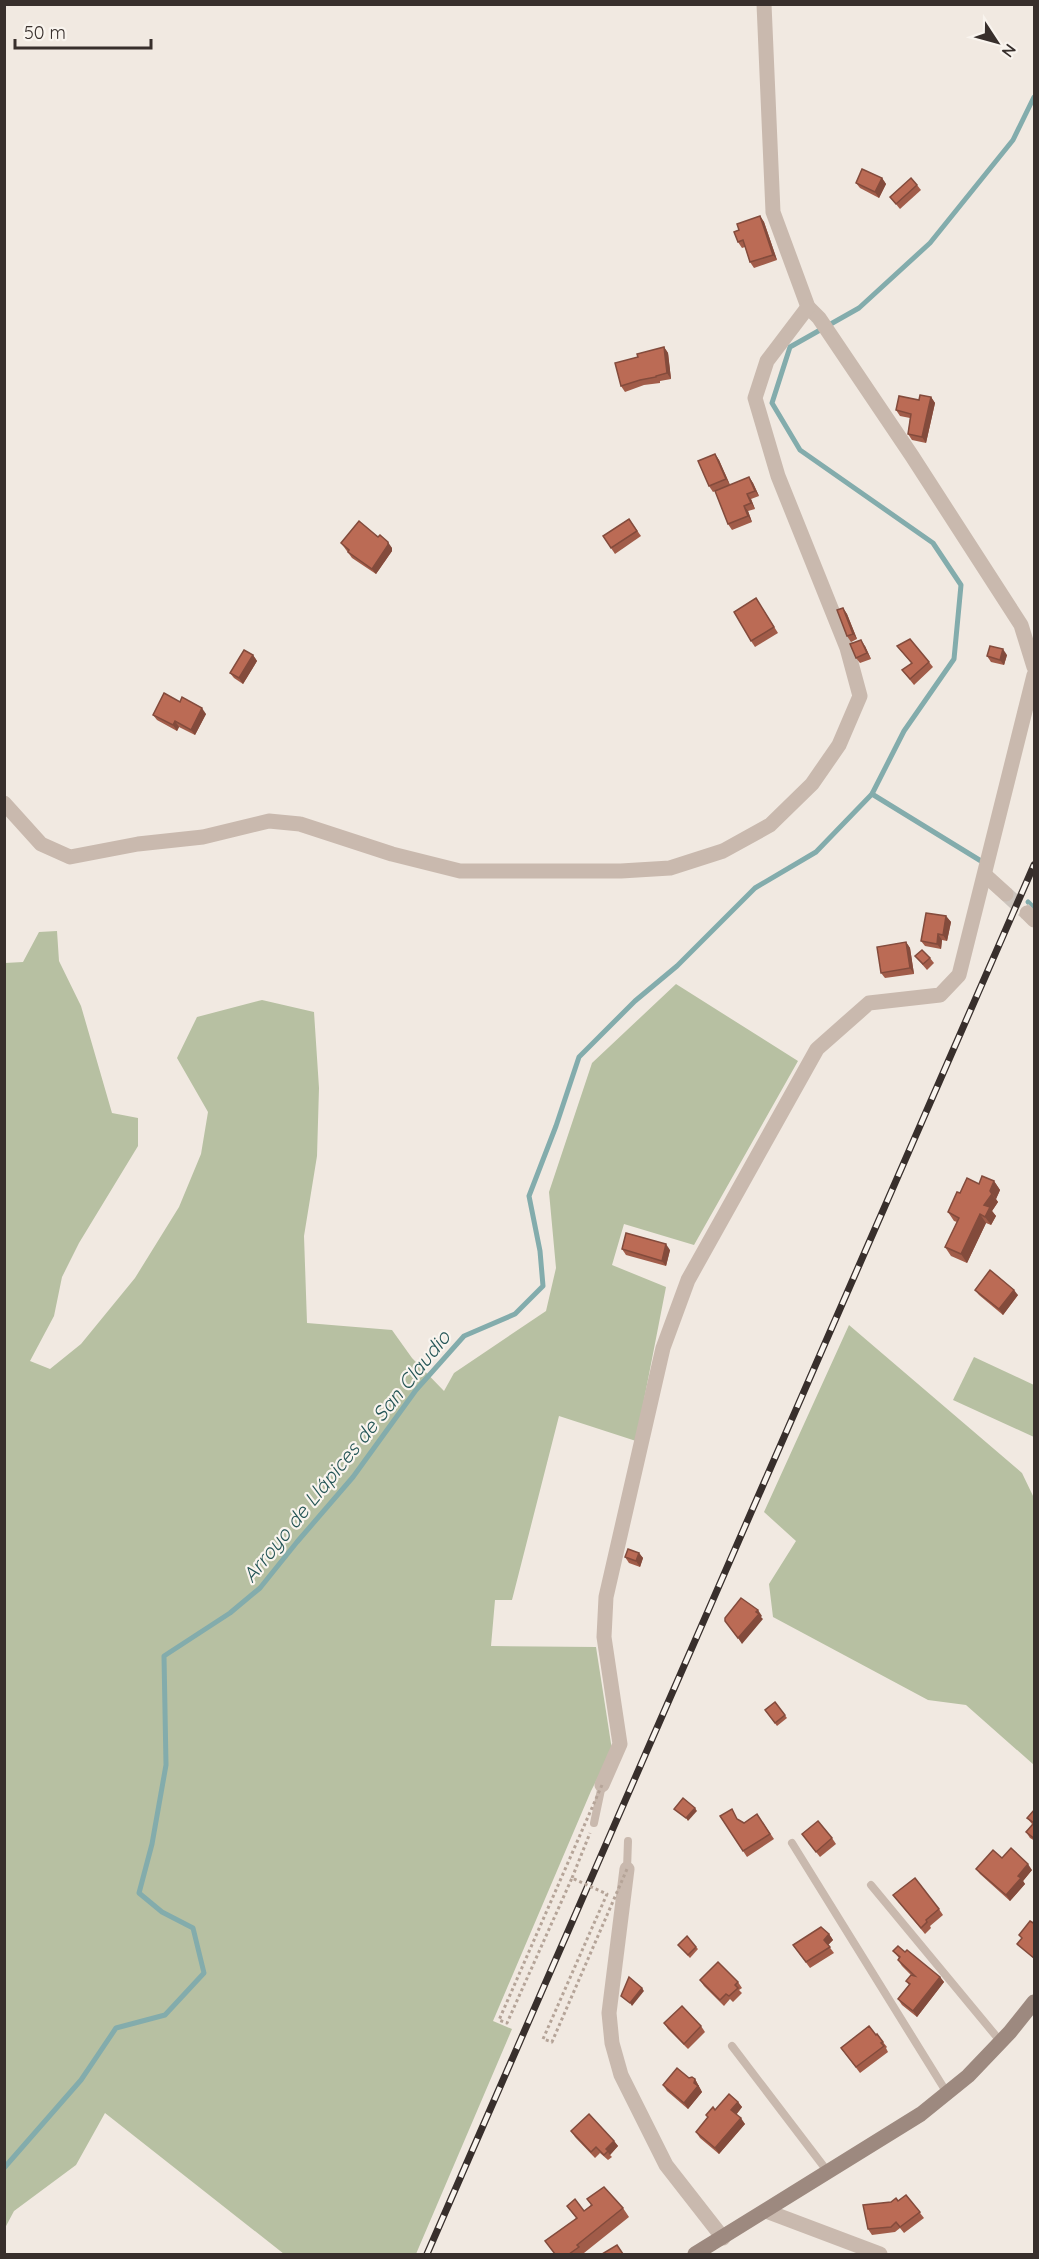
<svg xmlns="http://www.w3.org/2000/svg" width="1039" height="2259" font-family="Quicksand,sans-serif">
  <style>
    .green { fill: #b7c0a2 }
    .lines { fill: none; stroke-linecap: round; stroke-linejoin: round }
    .stream { stroke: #83acac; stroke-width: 5 }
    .street-tunnel { stroke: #ccc4bd; stroke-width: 15; stroke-dasharray: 15 8; stroke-linecap: butt }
    .path { stroke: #b5a498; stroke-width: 3; stroke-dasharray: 3 3; stroke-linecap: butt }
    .lane { stroke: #c9b9ae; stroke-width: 8 }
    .street { stroke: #c9b9ae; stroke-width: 15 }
    .secondary { stroke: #9d897f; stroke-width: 15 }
    .rail-casing { stroke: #382f2c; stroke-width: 7 }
    .rail { stroke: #f9f4ee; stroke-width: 4.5; stroke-dasharray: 14; stroke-linecap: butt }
    .path-bridge { stroke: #b5a498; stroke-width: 3; stroke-dasharray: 3 3; stroke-linecap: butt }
    .wall { fill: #a15c49 }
    .shaded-wall { fill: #834b3c }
    .building { fill: #bb6b55; stroke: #834b3c; stroke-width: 1.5 }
    .labels { text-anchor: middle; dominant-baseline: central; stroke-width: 4.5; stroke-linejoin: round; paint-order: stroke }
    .water-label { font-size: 20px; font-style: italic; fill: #245556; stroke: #f9f4ee }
  </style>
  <rect width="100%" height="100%" fill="#f1e9e1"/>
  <!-- green -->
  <g class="green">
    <path d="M57,931L59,961L81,1006L112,1113L138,1118V1146L79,1243L62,1277L54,1316L30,1361L50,1369L81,1344L135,1278L179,1207L201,1154L208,1112L177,1058L197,1017L262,1000L314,1012L319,1088L317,1156L304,1236L307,1323L392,1330L412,1358L444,1391L454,1373L546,1311L556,1268L549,1192L592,1063L676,984L798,1061L694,1245L624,1224L612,1265L666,1287L636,1441L559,1416L512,1600H495L491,1646L596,1647L612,1750L591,1791L493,2021L512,2029L416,2254H284L105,2113L76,2165L14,2211L5,2228V963L23,962L39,932Z"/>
    <path d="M849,1325L1022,1473L1034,1498V1765L966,1705L928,1700L773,1617L769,1584L796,1541L764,1512Z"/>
    <path d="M974,1357L1034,1385V1437L953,1400Z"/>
  </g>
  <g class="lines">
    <!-- stream -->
    <g class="stream">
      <path d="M872,794L981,861"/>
      <path d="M1028,902L1034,908"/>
      <path d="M4,2168L81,2080L116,2028L165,2015L204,1973L193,1928L162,1912L139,1893L152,1844L166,1765L164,1656L230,1613L260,1588L297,1542L353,1477L416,1390L464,1336L515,1314L543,1286L540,1251L529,1196L556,1126L579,1057L635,1001L677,966L755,888L816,852L872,794L904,731L954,659L961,585L933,543L800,450L772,403L790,347L859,308L930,243L1013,140L1034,97"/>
    </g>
    <!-- street-tunnel -->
    <path class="street-tunnel" d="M1006,894L1027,913"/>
    <!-- path -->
    <path class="path" d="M572,1878L590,1833"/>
    <!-- lane -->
    <g class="lane">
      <path d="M594,1823L602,1785"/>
      <path d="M792,1843L947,2093"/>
      <path d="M627,1869L628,1841"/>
      <path d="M871,1885L1001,2042"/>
      <path d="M732,2046L828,2172"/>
    </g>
    <!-- street -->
    <g class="street">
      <path d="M764,4L773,212L808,307L819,318L912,456L1021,625L1034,667"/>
      <path d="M4,803L41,844L70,857L138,844L203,837L269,821L300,824L392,854L460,871H621L670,868L723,851L770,825L812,784L839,745L860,696L847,648L778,476L755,398L767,361L808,307"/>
      <path d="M985,875L1006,894"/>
      <path d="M1027,913L1034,920"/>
      <path d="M602,1785L620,1744L604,1637L606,1597L663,1348L688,1280L817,1049L869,1003L940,995L959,975L1034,675"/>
      <path d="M627,1869L609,2013L612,2043L621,2075L666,2165L723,2238"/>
      <path d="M766,2211L880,2254"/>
    </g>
    <!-- secondary -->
    <path class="secondary" d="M695,2254L921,2114L968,2076L1010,2032L1034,2002"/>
    <defs>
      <path id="rail" d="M427,2254L1034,865"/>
    </defs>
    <!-- rail casing -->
    <use href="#rail" class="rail-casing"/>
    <!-- rail -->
    <use href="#rail" class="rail"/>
    <!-- path-bridge -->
    <path class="path-bridge" d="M602,1785L499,2020L507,2023L572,1878L607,1894L543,2039L552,2042L627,1869"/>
  </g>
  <!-- wall -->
  <g class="wall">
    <path d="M882,178L886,184L879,198L860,188L856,183Z"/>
    <path d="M917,185L921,190L900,209L890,197Z"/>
    <path d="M760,216L764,222L777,260L754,268L750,262L745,247L742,248L738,242L739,230Z"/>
    <path d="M664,347L668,353L671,379L660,381V383L644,385L625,392L621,386L638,357Z"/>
    <path d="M931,397L935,403L926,443L912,440L908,434L910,418L900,416L896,410L919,400Z"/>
    <path d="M715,454L719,460L730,485L713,492L709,486Z"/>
    <path d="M749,477L753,483L759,496L751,499L755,509L748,511L752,522L732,530L728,524Z"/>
    <path d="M629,519L641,536L615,554L603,536Z"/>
    <path d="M378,537L392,548V551L376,574L352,558L341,543Z"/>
    <path d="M756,598L778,633L755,647L751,641Z"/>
    <path d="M843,608L847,614L857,639L851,642L847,636Z"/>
    <path d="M865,646L871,659L860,663L856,658Z"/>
    <path d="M897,646L929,662L933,667L914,685L902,670L912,664Z"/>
    <path d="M253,655L257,661L243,684L234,678L230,673Z"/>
    <path d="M1007,655L1004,665L991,662L987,656Z"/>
    <path d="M180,702L206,714L195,735L179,727L177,731L157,720L153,715Z"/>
    <path d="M946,916L951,922L947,941L942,940L941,949L925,946L921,941Z"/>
    <path d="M906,942L910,948L914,974L885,978L881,973Z"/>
    <path d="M915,956L930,958L934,963L927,970Z"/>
    <path d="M994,1181L1000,1190L996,1199L998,1202L992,1211L996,1216L991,1225L986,1223L967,1263L951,1256L945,1247L957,1222L954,1221L948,1212L960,1193L979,1184Z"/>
    <path d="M622,1249L670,1250L666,1266L626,1255Z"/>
    <path d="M975,1290L1018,1295L1003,1315L979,1295Z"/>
    <path d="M639,1553L643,1558L640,1567L629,1563L625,1557Z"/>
    <path d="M775,1702L787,1718L777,1726L765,1710Z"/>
    <path d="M1035,1809V1841L1030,1838L1026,1832L1032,1824L1027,1818Z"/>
    <path d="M757,1814L774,1839L747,1857L720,1816L738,1819L744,1823Z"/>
    <path d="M802,1834L832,1838L836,1844L820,1857Z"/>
    <path d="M1002,1858L1032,1870L1023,1881L1025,1884L1010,1901L980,1874L976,1869Z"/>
    <path d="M893,1895L939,1909L943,1915L930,1926L931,1928L925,1934Z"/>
    <path d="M829,1934L833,1940L828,1945L834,1953L810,1968L793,1945Z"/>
    <path d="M678,1945L696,1947L698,1949L690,1958Z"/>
    <path d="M893,1951L905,1952L940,1977L944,1982L917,2017L902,2005L898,1999L909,1985L906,1981L911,1975L902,1966L898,1960L899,1958Z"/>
    <path d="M700,1980L738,1982L742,1988L739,1990L742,1993L733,2002L730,1999L724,2006L704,1986Z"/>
    <path d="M664,2023L701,2026L705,2032L688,2049L668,2029Z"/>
    <path d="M876,2035L883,2042L887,2047L886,2048L888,2052L860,2073L841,2048Z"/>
    <path d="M689,2078L695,2079L702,2092L688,2109L667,2091L663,2085Z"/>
    <path d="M738,2102L742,2107L736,2115L745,2124L719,2154L700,2138L696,2132L708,2118L706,2115L715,2110Z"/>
    <path d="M571,2131L614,2141L618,2146L610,2155L612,2157L608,2160L600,2153L595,2158L575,2137Z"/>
    <path d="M906,2195L924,2218L904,2233L900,2228L895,2232L872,2235L868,2229L891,2202L898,2201Z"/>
    <path d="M587,2199L623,2208L629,2217L584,2253L585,2254H554L576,2218L567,2206L584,2211L591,2205Z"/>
  </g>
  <!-- shaded-wall -->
  <g class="shaded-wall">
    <path d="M882,178L886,184L879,198L875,192Z"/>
    <path d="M760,216L764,222L777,260L773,255Z"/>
    <path d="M664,347L668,353L671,379L667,373Z"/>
    <path d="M931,397L935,403L926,443L922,437Z"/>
    <path d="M715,454L719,460L730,485L726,479Z"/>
    <path d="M749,477L753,483L759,496L755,491Z"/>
    <path d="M747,494L751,499L755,509L751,503Z"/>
    <path d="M744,506L748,511L752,522L748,516Z"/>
    <path d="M388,542L392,548V551L376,574L372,569Z"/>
    <path d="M843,608L847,614L857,639L853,634Z"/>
    <path d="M861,640L865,646L871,659L867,653Z"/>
    <path d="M1003,649L1007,655L1004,665L1000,660Z"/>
    <path d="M253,655L257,661L243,684L239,678Z"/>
    <path d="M202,708L206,714L195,735L191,730Z"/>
    <path d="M175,721L179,727L177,731L173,725Z"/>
    <path d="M946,916L951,922L947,941L943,935Z"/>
    <path d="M938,934L942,940L941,949L937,944Z"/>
    <path d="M906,942L910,948L914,974L910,968Z"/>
    <path d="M994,1181L1000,1190L996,1199L990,1191Z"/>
    <path d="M992,1194L998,1202L992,1211L996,1216L991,1225L985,1217L984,1205Z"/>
    <path d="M980,1214L986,1223L967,1263L961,1254Z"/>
    <path d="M666,1244L670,1250L666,1266L662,1261Z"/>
    <path d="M1014,1290L1018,1295L1003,1315L999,1309Z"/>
    <path d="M639,1553L643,1558L640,1567L636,1561Z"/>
    <path d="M758,1610L762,1616L761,1617L763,1619L742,1644L738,1638Z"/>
    <path d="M695,1808L697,1811L688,1821L686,1818Z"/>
    <path d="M1028,1864L1032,1870L1023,1881L1025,1884L1010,1901L1006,1895L1018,1876Z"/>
    <path d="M829,1934L833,1940L828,1945L824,1940Z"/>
    <path d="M940,1977L944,1982L917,2017L913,2011Z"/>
    <path d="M642,1988L644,1991L632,2006L630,2003Z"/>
    <path d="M695,2079L702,2092L688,2109L684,2103L694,2083Z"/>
    <path d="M738,2102L742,2107L735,2116L731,2110Z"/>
    <path d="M741,2118L745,2124L719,2154L715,2148Z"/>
    <path d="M614,2141L618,2146L610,2155L606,2149Z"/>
  </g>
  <!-- building -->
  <g class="building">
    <path d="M862,169L882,178L875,192L856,183Z"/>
    <path d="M911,178L917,185L896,204L890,197Z"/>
    <path d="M760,216L773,255L750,262L743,240L738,242L734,232L739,230L737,224Z"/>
    <path d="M664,347L667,373L656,376V377L640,380L621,386L615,363L638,357L637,354Z"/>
    <path d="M920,395L931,397L922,437L908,434L911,414L896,410L899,396L919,400Z"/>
    <path d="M715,454L726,479L709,486L698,461Z"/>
    <path d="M749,477L755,491L747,494L751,503L744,506L748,516L728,524L715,491Z"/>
    <path d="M629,519L637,531L611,548L603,536Z"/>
    <path d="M359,521L378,537L380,535L388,542V545L372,569L348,552L349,550L341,543Z"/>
    <path d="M756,598L774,627L751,641L734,612Z"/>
    <path d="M843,608L853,634L847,636L837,610Z"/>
    <path d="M910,639L929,662L910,679L902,670L912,663L897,646Z"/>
    <path d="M861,640L867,653L856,658L850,644Z"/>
    <path d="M990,646L1003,649L1000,660L987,656Z"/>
    <path d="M244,650L253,655L239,678L230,673Z"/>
    <path d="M164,693L180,702L182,697L202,708L191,730L175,721L173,725L153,715Z"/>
    <path d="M926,913L946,916L943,935L938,934L937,944L921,941Z"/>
    <path d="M906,942L910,968L881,973L877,947Z"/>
    <path d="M922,950L930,958L923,964L915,956Z"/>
    <path d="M982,1176L994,1181L990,1191L992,1194L984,1205L990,1207L985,1217L980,1214L961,1254L945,1247L959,1218L948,1212L957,1192L960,1193L967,1178L979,1184Z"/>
    <path d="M626,1233L666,1244L662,1261L622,1249Z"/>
    <path d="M990,1270L1014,1290L999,1309L975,1290Z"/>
    <path d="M628,1549L639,1553L636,1561L625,1557Z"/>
    <path d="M741,1598L758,1610L756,1612L759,1614L738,1638L725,1621V1618Z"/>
    <path d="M775,1702L785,1715L775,1723L765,1710Z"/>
    <path d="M683,1798L695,1808L686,1818L674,1809Z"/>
    <path d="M732,1809L737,1819L744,1823L757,1814L770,1834L743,1851L720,1816Z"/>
    <path d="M1035,1809V1839L1026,1832L1034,1823L1027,1818Z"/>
    <path d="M818,1821L832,1838L816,1852L802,1834Z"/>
    <path d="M1011,1848L1028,1864L1018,1876L1021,1878L1006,1895L976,1869L993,1850L1002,1858Z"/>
    <path d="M915,1878L939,1909L926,1920L927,1922L921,1928L893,1895Z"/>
    <path d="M1030,1921L1035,1924V1959L1017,1944L1022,1938L1019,1935Z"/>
    <path d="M821,1927L829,1934L824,1940L830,1947L806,1962L793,1945Z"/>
    <path d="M687,1936L696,1947L688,1955L678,1945Z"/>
    <path d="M898,1946L905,1952L907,1950L940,1977L913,2011L898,1999L910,1984L906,1981L911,1975L915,1976L898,1960L900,1957L893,1951Z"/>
    <path d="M718,1962L738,1982L735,1985L738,1988L729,1996L726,1994L720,2000L700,1980Z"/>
    <path d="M629,1977L642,1988L630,2003L621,1996Z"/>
    <path d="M682,2006L701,2026L684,2044L664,2023Z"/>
    <path d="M869,2026L876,2035L877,2034L883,2042L881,2043L884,2046L856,2067L841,2048Z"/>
    <path d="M677,2068L689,2078L692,2077L695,2079L694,2083L698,2086L684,2103L663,2085Z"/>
    <path d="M729,2094L738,2102L731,2110L741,2118L715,2148L696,2132L708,2117L706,2115L713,2107L715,2110Z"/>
    <path d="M589,2114L614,2141L606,2149L608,2151L604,2155L596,2147L591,2152L571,2131Z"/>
    <path d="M604,2187L623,2208L577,2245L579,2247L569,2254H555L545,2241L577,2218L567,2206L575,2199L584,2211L592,2205L587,2199Z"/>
    <path d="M906,2195L920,2212L900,2227L896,2222L891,2227L868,2229L863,2205L891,2202L896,2198L898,2201Z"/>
    <path d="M617,2245L623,2254H602Z"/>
  </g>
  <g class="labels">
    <!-- water labels -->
    <g class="water-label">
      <text transform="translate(346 1456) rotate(-51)">Arroyo de Llápices de San Claudio</text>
    </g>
  </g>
  <!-- border -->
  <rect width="1039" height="2259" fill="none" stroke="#382f2c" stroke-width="12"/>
  <!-- north arrow -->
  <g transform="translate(997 42) rotate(126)" stroke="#f9f4ee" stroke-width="4.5" paint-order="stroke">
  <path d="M0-4.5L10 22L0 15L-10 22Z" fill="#382f2c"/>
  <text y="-9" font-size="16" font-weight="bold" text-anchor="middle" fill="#382f2c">N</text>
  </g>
  <!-- scale -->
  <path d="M15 39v9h136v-9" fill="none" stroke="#382f2c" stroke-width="3"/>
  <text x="24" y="39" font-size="18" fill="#382f2c" stroke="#f9f4ee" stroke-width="4.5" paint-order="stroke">50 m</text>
</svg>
